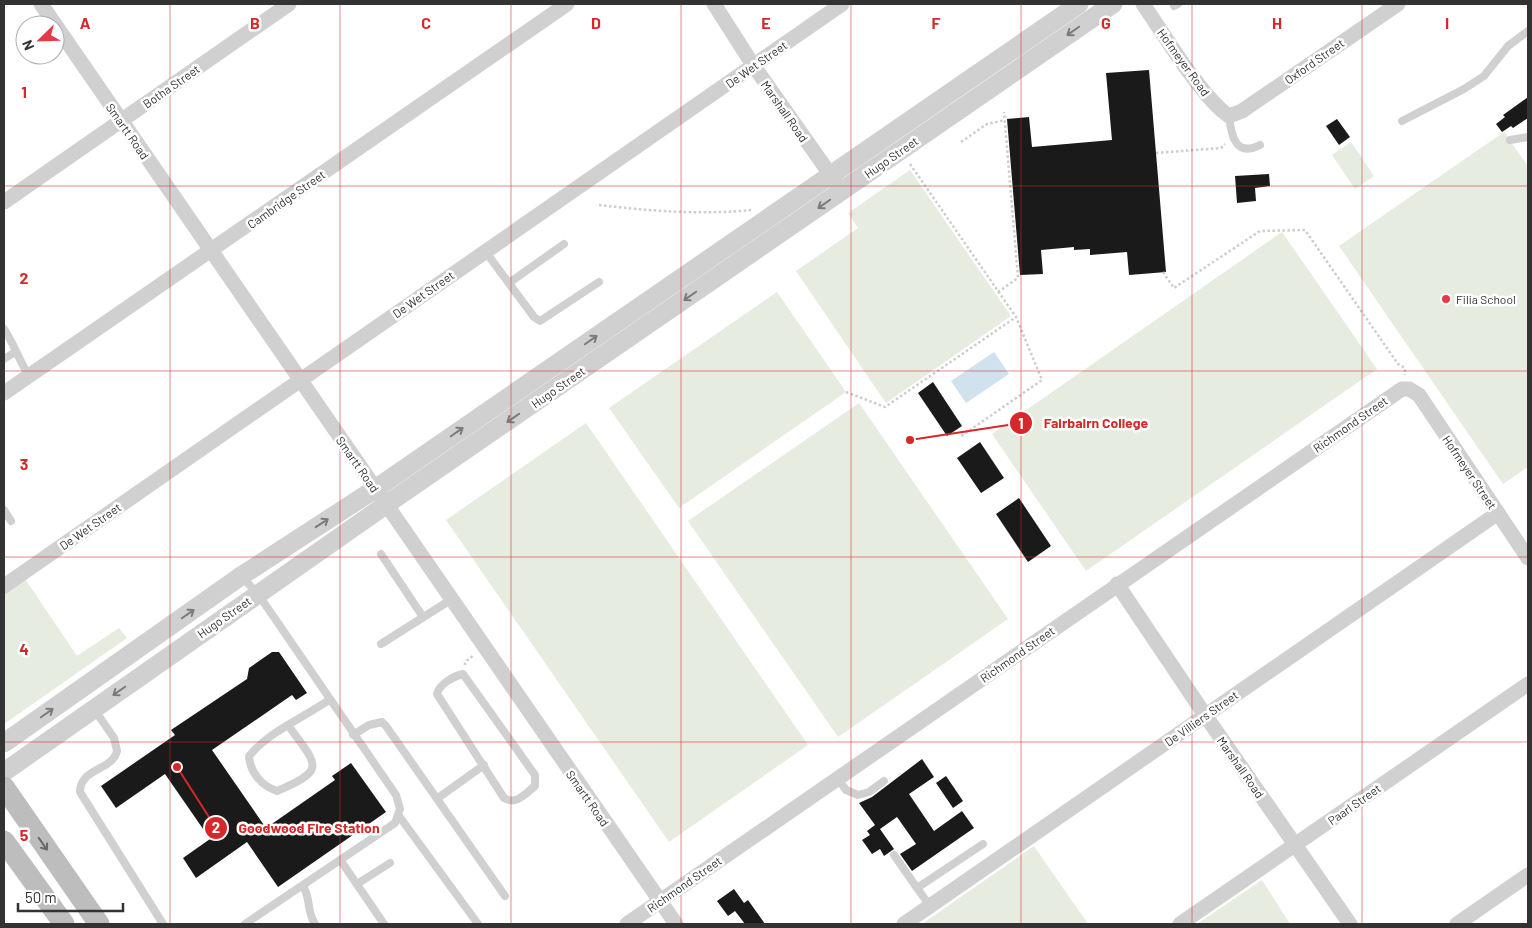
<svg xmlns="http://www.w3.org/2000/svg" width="1532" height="928" font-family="Barlow,sans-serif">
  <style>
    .green { fill: #e6ecdf }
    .water { fill: #cfe2ee }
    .building { fill: #1a1a1a }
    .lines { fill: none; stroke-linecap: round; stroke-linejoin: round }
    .path { stroke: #cdcdcd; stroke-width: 2.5; stroke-dasharray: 2.5 2.5; stroke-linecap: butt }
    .service { stroke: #d0d0d0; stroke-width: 8 }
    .minor { stroke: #d0d0d0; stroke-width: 15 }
    .tertiary { stroke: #d0d0d0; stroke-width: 19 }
    .secondary { stroke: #bdbdbd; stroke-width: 21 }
    .oneway { stroke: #7a7a7a }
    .oneway2 { stroke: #6a6a6a }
    .grid { fill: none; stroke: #d62828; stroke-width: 1; stroke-opacity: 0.55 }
    .poi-dot { fill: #e63946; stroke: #fff; stroke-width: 2 }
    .labels { text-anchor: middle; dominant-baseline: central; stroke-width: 5; stroke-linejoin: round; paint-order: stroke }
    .street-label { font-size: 12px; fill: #333; stroke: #fff }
    .poi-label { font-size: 12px; fill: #333; stroke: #fff; text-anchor: start }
    .grid-label { font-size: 16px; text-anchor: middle; font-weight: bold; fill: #d62828; stroke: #fff; stroke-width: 5; stroke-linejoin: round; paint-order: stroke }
    .leader { fill: none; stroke: #d62828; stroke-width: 2 }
    .callout-dot { fill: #d62828; stroke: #fff; stroke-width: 2 }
    .mark-label { font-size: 15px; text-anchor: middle; font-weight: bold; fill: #fff }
    .callout-label { font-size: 14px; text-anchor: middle; font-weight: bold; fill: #d62828; stroke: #fff; stroke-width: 5; stroke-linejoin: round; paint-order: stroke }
  </style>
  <rect width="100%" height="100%" fill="#fff"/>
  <!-- green -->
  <g class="green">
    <path d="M1504,132L1528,166V467L1503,484L1339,246Z"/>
    <path d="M1351,142L1374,176L1355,189L1332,155Z"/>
    <path d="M910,170L1011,316L886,403L796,271L858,228L848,213Z"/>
    <path d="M1282,232L1377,369L1086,571L992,434Z"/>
    <path d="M777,292L846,392L679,508L609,408Z"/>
    <path d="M859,403L1008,619L838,737L688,521Z"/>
    <path d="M586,423L808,745L669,842L446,520Z"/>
    <path d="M25,579L77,656L119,628L127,638L4,724V594Z"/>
    <path d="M1034,846L1088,924H922Z"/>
    <path d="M1262,880L1290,924H1197Z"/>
  </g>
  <!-- water -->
  <path class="water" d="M994,352L1009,374L966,403L951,381Z"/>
  <!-- building -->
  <g class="building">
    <path d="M1149,70L1166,272L1129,275L1127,252L1090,255V249L1074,250V247L1041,250L1043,274L1020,275L1007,119L1029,117L1032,147L1112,140L1106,73Z"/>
    <path d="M1528,97V118L1513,128L1511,126L1502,132L1496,124L1505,117L1503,115Z"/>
    <path d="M1337,119L1350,137L1339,145L1326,126Z"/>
    <path d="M1269,174L1270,186L1255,188L1256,201L1237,203L1235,176Z"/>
    <path d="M933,382L962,426L947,436L918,393Z"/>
    <path d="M980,442L1004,478L981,493L957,458Z"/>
    <path d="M1019,498L1051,546L1028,562L996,514Z"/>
    <path d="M272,652H279L307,693L296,700L292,695L212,750L266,828L335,780L332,776L351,763L386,812L278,887L247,842L196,878L183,858L210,839L165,774L116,808L101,786L175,735L171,730L247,679L249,668Z"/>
    <path d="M922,759L934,777L909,794L934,831L962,811L974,828L912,871L900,854L916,844L897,817L880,829L894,849L884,856L880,849L872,854L862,840L870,835L867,831L875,825L859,803L872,797Z"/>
    <path d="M946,776L963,801L953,808L936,783Z"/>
    <path d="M734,889L744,903L748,900L765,924H745L735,911L728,916L717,901Z"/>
  </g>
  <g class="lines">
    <!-- path -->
    <g class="path">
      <path d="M961,142L987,124L1005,120"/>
      <path d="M1156,153L1221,148L1225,144"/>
      <path d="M910,164L1016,317L1042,380L960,437"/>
      <path d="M599,205C650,211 701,215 752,210"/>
      <path d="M1163,272L1174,288L1260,231L1305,230L1398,364L1405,368V375"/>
      <path d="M998,292L1018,278L1004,112"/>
      <path d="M846,392L885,407L1016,317"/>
      <path d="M465,665V662L474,655"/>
    </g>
    <!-- service -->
    <g class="service">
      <path d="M1174,6L1178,4"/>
      <path d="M1229,116C1231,134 1235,158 1260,145"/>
      <path d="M1402,121L1464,89L1484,76L1508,46L1528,31"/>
      <path d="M1510,140L1528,137"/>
      <path d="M485,251L534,317L540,321L599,282"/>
      <path d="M509,283L564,244"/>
      <path d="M4,329C14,344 19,360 29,376"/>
      <path d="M4,359L15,352"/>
      <path d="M4,510L11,521"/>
      <path d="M381,554L423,617"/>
      <path d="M242,577L258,594L396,795L400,809L395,823L245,924"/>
      <path d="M381,644L452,599"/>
      <path d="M463,674L535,775V786C526,793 516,806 504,798L437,694C439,684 454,676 463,674Z"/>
      <path d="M94,709L114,738L117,751C112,771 80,768 80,792L163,924"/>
      <path d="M288,725C316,765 329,769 277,791C262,786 250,773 249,756C270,731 303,718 329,700"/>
      <path d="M353,735L369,725L382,722L386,726L505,896"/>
      <path d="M837,778L846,790L858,795L869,792L884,781"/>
      <path d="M438,798L484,765"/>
      <path d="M399,816L478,924"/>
      <path d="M894,855L917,888L983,844"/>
      <path d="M341,861L384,924"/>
      <path d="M357,884L390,863"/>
      <path d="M303,886C311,898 306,910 315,924"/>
      <path d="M917,888L930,906"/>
    </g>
    <!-- minor -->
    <g class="minor">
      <path d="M41,4L676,924"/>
      <path d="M714,4L753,65L837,184"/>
      <path d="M1143,4C1163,33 1202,98 1229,116L1242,111L1398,4"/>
      <path d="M4,202L289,4"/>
      <path d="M4,393L567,4"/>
      <path d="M1117,584L1205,715L1350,924"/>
      <path d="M4,586L842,4"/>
      <path d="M627,924L1402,389H1409L1419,395L1528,558"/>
      <path d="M904,924L1498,513"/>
      <path d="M1180,924L1528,684"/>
      <path d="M1457,924L1528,875"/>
    </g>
    <!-- tertiary -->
    <g class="tertiary">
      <path d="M4,743L241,576L375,489L1079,4"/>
      <path d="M4,772L387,504L1113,4"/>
    </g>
    <!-- secondary -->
    <g class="secondary">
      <path d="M4,787L99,924"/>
      <path d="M4,841L64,924"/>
    </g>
  </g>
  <!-- one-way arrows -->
  <defs><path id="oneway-shaft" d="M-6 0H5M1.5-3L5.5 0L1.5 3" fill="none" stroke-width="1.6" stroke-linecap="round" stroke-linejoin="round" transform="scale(1.25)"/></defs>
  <g class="oneway">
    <use href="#oneway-shaft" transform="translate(1073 31) rotate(145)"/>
    <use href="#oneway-shaft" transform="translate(824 204) rotate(145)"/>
    <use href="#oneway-shaft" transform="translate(690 296) rotate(145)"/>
    <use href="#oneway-shaft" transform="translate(591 340) rotate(-35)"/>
    <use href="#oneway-shaft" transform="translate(513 418) rotate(145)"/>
    <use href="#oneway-shaft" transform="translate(457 432) rotate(-35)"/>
    <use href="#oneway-shaft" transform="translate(322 523) rotate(-33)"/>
    <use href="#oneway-shaft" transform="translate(188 614) rotate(-35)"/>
    <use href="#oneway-shaft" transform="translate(119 691) rotate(145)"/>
    <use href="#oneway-shaft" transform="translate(47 713) rotate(-35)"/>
  </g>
  <use class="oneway2" href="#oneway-shaft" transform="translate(43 844) rotate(55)"/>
  <!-- grid -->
  <path class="grid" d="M170,4V924M340,4V924M511,4V924M681,4V924M851,4V924M1021,4V924M1192,4V924M1362,4V924M4,186H1528M4,371H1528M4,557H1528M4,742H1528"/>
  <!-- markers -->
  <circle class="poi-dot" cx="1446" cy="299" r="5"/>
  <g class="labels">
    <!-- street labels -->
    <g class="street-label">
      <text transform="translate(1314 61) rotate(-35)">Oxford Street</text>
      <text transform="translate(1184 62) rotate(54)">Hofmeyer Road</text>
      <text transform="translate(756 64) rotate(-35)">De Wet Street</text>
      <text transform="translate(171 86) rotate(-35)">Botha Street</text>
      <text transform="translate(785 111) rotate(55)">Marshall Road</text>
      <text transform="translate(128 131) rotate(55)">Smartt Road</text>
      <text transform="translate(891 157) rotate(-35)">Hugo Street</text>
      <text transform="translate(286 199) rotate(-35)">Cambridge Street</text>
      <text transform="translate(423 294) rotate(-35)">De Wet Street</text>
      <text transform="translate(558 387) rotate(-35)">Hugo Street</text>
      <text transform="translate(1350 424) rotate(-35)">Richmond Street</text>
      <text transform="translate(358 464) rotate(55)">Smartt Road</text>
      <text transform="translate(1470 472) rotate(56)">Hofmeyer Street</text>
      <text transform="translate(90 526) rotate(-35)">De Wet Street</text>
      <text transform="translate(224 617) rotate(-35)">Hugo Street</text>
      <text transform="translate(1017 654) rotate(-35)">Richmond Street</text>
      <text transform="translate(1201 718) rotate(-35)">De Villiers Street</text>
      <text transform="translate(1241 767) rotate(55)">Marshall Road</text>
      <text transform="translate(588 798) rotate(55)">Smartt Road</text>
      <text transform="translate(1354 804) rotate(-35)">Paarl Street</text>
      <text transform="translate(684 884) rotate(-35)">Richmond Street</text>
    </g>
    <!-- poi labels -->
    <g class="poi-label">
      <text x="1456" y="299">Filia School</text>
    </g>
  </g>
  <g class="grid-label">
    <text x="85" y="29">A</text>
    <text x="255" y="29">B</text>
    <text x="426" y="29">C</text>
    <text x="596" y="29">D</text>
    <text x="766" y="29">E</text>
    <text x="936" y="29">F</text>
    <text x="1106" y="29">G</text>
    <text x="1277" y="29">H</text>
    <text x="1447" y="29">I</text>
    <text x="24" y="98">1</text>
    <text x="24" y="284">2</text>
    <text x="24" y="470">3</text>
    <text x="24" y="655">4</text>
    <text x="24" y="841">5</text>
  </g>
  <!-- callouts -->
  <path class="leader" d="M910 440L1021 423M177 767L216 828"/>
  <g class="callout-dot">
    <circle cx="910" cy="440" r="5"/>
    <circle cx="177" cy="767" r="5"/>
    <circle cx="1021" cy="423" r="12"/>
    <circle cx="216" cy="828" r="12"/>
  </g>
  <g class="mark-label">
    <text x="1021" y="429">1</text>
    <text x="216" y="833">2</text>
  </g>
  <g class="callout-label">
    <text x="1096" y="428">Fairbairn College</text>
    <text x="309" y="833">Goodwood Fire Station</text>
  </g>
  <!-- border -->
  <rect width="1532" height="928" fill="none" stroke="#333333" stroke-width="10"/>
  <!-- north arrow -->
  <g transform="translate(40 40) rotate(247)"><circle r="24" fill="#ffffff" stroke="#adadad"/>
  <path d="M0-4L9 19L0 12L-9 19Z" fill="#e63946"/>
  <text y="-8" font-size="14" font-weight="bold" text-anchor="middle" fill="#333333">N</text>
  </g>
  <!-- scale -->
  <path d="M18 903v8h105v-8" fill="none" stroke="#333333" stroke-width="2.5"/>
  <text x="25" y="903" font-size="15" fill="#333333" stroke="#ffffff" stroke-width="4" paint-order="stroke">50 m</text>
</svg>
